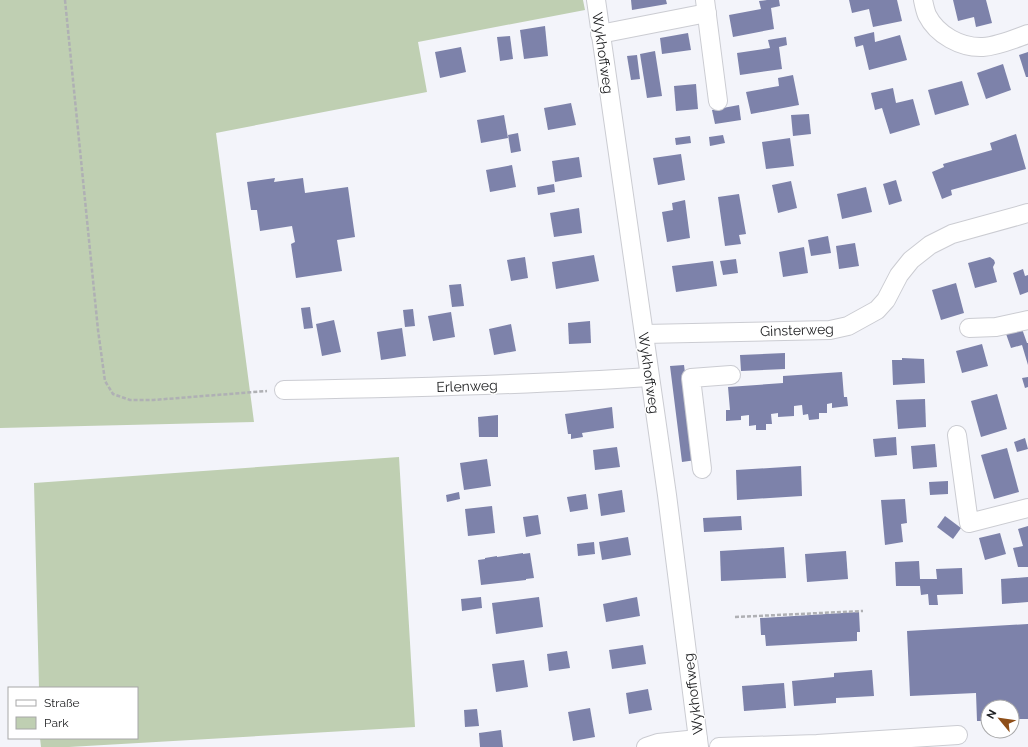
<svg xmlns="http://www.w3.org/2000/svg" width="1028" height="747" font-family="Raleway,sans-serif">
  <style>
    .green { fill: #bfcfb2 }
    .building { fill: #7d82aa }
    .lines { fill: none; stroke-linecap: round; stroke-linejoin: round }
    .minor-casing { stroke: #cbccd2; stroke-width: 20 }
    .path { stroke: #afb0b4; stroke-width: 2.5; stroke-dasharray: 4 2; stroke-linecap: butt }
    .minor { stroke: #fff; stroke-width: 18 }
    .labels { text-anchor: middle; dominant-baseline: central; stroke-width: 3; stroke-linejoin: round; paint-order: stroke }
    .street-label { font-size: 14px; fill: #222325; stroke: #fff }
  </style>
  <rect width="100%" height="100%" fill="#f3f4fa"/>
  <!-- green -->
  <g class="green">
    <path d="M0,0H583L585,10L418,42L427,92L216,133L254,422L0,428Z"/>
    <path d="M399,457L415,727L69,747H41L40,738H137V688H39L34,483Z"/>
  </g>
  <!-- building -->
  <g class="building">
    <path d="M631,0H666L667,4L632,10Z"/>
    <path d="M767,0H779L780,6L771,8L774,29L733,37L729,15L761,9L759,1Z"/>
    <path d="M849,0H897L902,21L873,27L869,9L852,13Z"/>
    <path d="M953,0H986L992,23L976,27L974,17L958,21Z"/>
    <path d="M545,26L548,56L524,59L520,30Z"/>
    <path d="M874,32L875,42L900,35L907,60L869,70L863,45L856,47L854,37Z"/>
    <path d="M688,33L691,50L662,54L660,38Z"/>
    <path d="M510,36L513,59L500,61L497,37Z"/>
    <path d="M786,37L787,45L779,47L782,69L740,75L737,53L770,48L768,40Z"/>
    <path d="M461,47L466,72L440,78L435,52Z"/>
    <path d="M655,51L662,96L647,98L640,54Z"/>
    <path d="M1028,52V77H1026L1019,55Z"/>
    <path d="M637,55L640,79L631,80L627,56Z"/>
    <path d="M1003,64L1011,90L986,99L977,73Z"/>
    <path d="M793,75L799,105L751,114L746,92L779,86L778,78Z"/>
    <path d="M962,81L969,105L935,115L928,90Z"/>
    <path d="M696,84L698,109L676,111L674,86Z"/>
    <path d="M893,88L896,103L913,99L920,125L890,134L882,108L875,110L871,93Z"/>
    <path d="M571,103L576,125L548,130L544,108Z"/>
    <path d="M739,105L741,120L715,124L712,110Z"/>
    <path d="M809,114L811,134L793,136L791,115Z"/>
    <path d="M504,115L508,138L481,143L477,120Z"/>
    <path d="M518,133L521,151L511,153L508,135Z"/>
    <path d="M1016,134L1026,169L951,190L952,195L942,199L932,172L944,167L943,164L992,150L990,143Z"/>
    <path d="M723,135L725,143L710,146L709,137Z"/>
    <path d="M690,136L691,143L676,145L675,138Z"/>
    <path d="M790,138L794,166L766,169L762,142Z"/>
    <path d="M681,154L685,180L658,185L653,158Z"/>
    <path d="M579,157L582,177L555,182L552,161Z"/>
    <path d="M512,165L516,187L490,192L486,170Z"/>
    <path d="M275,178L274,182L303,178L305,193L348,187L355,237L337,240L342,271L296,278L291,244L295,242L292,226L260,231L257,210H251L247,182Z"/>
    <path d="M896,180L902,201L889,205L883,184Z"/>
    <path d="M791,181L797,208L778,213L772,185Z"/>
    <path d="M554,184L555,192L538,195L537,187Z"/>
    <path d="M866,187L872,212L842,219L837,194Z"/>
    <path d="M739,194L746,234L739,235L741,244L725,246L718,197Z"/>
    <path d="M685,200L690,238L667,242L662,212L673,210L672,203Z"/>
    <path d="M579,208L582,233L554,237L550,213Z"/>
    <path d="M828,236L831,253L811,256L808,240Z"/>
    <path d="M855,243L859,266L839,269L836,246Z"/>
    <path d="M804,247L808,273L783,277L779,252Z"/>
    <path d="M594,255L599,281L556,289L552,262Z"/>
    <path d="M525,257L528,278L511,281L507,260Z"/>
    <path d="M990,257L994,260L995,263L993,267L997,282L975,288L968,263Z"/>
    <path d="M736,259L738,273L723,275L720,261Z"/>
    <path d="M713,261L717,286L676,292L672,266Z"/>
    <path d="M1023,269L1025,276L1028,275V292L1020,295L1013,273Z"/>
    <path d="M956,283L964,313L941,320L932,290Z"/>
    <path d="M461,284L464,306L452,307L449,285Z"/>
    <path d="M310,307L313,328L304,329L301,308Z"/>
    <path d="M413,309L415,326L405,327L403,310Z"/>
    <path d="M451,312L455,337L433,341L428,316Z"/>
    <path d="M334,320L341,352L322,356L316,324Z"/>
    <path d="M590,321L591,343L569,344L568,323Z"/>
    <path d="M511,324L516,351L494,355L489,329Z"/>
    <path d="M1021,326L1027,343H1028V365L1022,345L1011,348L1005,331Z"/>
    <path d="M402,328L406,356L381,360L377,332Z"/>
    <path d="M982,344L988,366L962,373L956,351Z"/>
    <path d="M785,353V369L741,371L740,355Z"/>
    <path d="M902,358L924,359L925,383L893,385L892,360H902Z"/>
    <path d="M684,365L696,460L682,462L670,366Z"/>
    <path d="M842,372L844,397H847L848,406L832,408V403L827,404V413H819V419L809,420L808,414L803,415L802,405L794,406V416L778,417V413L771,414L772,424H766V430H756V425L749,426V415L741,416V420L726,421V410H730L728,387L783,383V376Z"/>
    <path d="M1028,377V387L1025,388L1022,378Z"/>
    <path d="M997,394L1007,429L981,437L971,401Z"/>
    <path d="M925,399L926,427L898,429L896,400Z"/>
    <path d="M612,407L614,428L582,433L583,437L571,439V434H568L565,414Z"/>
    <path d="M498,415V437H479L478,417Z"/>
    <path d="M896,437L897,455L875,457L873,439Z"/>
    <path d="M1025,438L1028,449L1017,452L1014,442Z"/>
    <path d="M935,444L937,467L913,469L911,446Z"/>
    <path d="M617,447L620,467L595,470L593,450Z"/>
    <path d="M1007,448L1019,492L994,499L981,455Z"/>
    <path d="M487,459L491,486L464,490L460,463Z"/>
    <path d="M801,466L802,496L737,500L736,470Z"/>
    <path d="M948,481V494L930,495L929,482Z"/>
    <path d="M622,490L625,512L601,516L598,494Z"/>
    <path d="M459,492L460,499L447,502L446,495Z"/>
    <path d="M586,494L588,509L570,512L567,497Z"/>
    <path d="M905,499L907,523L901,524L903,542L885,545L881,500Z"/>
    <path d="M492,506L495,533L468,536L465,509Z"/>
    <path d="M538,515L541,534L526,537L523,517Z"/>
    <path d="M741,516L742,530L704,532L703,518Z"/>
    <path d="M945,516L961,528L953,539L937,527Z"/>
    <path d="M1028,526V567H1018L1013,548L1023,546L1018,529Z"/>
    <path d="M1000,533L1006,554L985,560L979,538Z"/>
    <path d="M628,537L631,555L602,560L599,542Z"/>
    <path d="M594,542L595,554L578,556L577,544Z"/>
    <path d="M784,547L786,578L721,581L720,551Z"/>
    <path d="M846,551L848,579L807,582L805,554Z"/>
    <path d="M523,553V554L530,553L534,578L526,579V580L481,585L478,560L485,559V558L497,556V557Z"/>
    <path d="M919,561L920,579H937L936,569L962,568L963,594L937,595L938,605H929L928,594L921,595L920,586H896L895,562Z"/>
    <path d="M1028,577V602L1002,604L1001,579Z"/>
    <path d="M481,597L482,608L462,611L461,599Z"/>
    <path d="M539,597L543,627L496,634L492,603Z"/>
    <path d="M637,597L640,616L606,622L603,604Z"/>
    <path d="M859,612L860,632H857V641L766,646L765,635H761L760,618Z"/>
    <path d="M1028,624V719H1012V707H988V721H977L976,693L910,696L907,631Z"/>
    <path d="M643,645L646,664L612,669L609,650Z"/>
    <path d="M567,651L570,668L549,671L547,654Z"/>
    <path d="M524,660L528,687L496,692L492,664Z"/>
    <path d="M872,670L874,696L836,698V703L794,706L792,681L834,677V673Z"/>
    <path d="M784,683L786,708L744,711L742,686Z"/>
    <path d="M648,689L652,710L629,714L626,693Z"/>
    <path d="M590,708L595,737L573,741L568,712Z"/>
    <path d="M477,709L479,726L465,727L464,710Z"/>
    <path d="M501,730L503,747H480L479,733Z"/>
  </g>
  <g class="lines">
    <defs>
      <g id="minor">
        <path d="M596,0L667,495L699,747"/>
        <path d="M705,0L718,101"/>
        <path d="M923,0C924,5 925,10 927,15C937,35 961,48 983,47C998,46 1014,39 1028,34"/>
        <path d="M600,34L707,13"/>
        <path d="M969,328L996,327L1028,320"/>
        <path d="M644,334L830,330L848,326L877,310L886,300L899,275L911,260L930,245L952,234L1028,213"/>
        <path d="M284,390C406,388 527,385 649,377"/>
        <path d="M957,435L969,523L1028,508"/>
        <path d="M702,469L691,378L731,375"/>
        <path d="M646,747L658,743L698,739"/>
        <path d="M719,747L817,744L958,735"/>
      </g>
    </defs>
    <!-- minor casing -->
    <use href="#minor" class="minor-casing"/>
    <!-- path -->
    <g class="path">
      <path d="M65,0L98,330L105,381L113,394L130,400H153L267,391"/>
      <path d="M735,617L863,611"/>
    </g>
    <!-- minor -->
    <use href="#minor" class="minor"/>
  </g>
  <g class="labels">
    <!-- street labels -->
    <g class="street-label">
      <text transform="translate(603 53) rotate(82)">Wykhoffweg</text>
      <text transform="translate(797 330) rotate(-2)">Ginsterweg</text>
      <text transform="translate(649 373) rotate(82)">Wykhoffweg</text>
      <text transform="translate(467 386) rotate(-2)">Erlenweg</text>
      <text transform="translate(693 694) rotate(-97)">Wykhoffweg</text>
    </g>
  </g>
  <!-- legend -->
  <rect x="8" y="687" width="130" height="52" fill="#ffffff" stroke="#a7a7a8"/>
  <rect x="16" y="700" width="20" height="6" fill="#ffffff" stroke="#a7a7a8"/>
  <text x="44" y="707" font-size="12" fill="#222325">Straße</text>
  <rect x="16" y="717" width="20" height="12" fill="#bfcfb2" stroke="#a7a7a8"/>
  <text x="44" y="727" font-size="12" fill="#222325">Park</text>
  <!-- north arrow -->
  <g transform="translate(1000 719) rotate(299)"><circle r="19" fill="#ffffff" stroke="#a7a7a8"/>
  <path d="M0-3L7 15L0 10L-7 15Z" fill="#8e4e18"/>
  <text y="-6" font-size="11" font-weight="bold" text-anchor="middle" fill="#222325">N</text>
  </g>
</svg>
